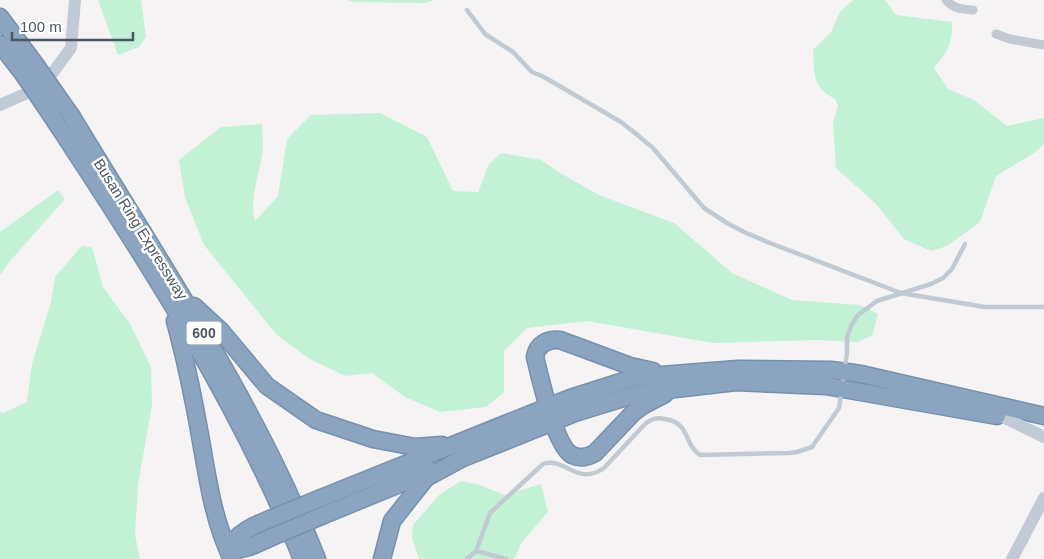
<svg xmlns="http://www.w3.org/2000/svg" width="1044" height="559" font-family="Helvetica,sans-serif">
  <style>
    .green { fill: #c3f1d5 }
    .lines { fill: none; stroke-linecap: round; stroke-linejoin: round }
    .motorway-casing { stroke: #7690ad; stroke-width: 19 }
    .service { stroke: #c1cad2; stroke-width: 4.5 }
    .minor { stroke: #c1cad2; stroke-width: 9 }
    .secondary { stroke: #c1cbd6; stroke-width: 12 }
    .motorway { stroke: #8ba5c1; stroke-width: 16 }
    .motorway-bridge-casing { stroke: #7690ad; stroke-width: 19; stroke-linecap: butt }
    .motorway-bridge { stroke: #8ba5c1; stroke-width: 16 }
    .labels { text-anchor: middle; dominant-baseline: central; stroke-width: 5; stroke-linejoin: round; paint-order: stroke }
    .shield { fill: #fff; stroke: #808990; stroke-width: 1 }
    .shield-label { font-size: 14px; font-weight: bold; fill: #4a5661 }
    .street-label { font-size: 15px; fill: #4a5661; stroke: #fff }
  </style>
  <rect width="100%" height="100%" fill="#f5f3f3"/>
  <!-- green -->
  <g class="green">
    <path d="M98,0H141L146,37L139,47L118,55Z"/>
    <path d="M348,0H434L426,3L354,2Z"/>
    <path d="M853,0H885L896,15L952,22C953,44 947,52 934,68L948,89L974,100L1007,126L1044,118V144L1034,153L996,176L980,222L947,246L931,251L904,239L876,204L836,168L833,123L838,106L835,99C811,86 815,74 813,50L831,32L840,12Z"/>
    <path d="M380,113L427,137L453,191L478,192L489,164L501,153L541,160L562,174L599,195L674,223L732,273L792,300L860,305L878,314L872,336L857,342L819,340L713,343L587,321L527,328L504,351V392L486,407L440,412L405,397L372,373L345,376L308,358L276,334L204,245L185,197L179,160L221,127L262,124C262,134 264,145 262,155C259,176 249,200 255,221L278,196L287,139L311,115Z"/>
    <path d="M58,190L65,199L10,261L0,275V232Z"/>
    <path d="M82,246L92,247L103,287L130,324L151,367L152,405L138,485L135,535L140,559H0V412L3,413L27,402L32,364L51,302L55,277Z"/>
    <path d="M461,481L480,485L505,495L541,484L548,512L522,542L514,559H419L412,538L413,525L439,495Z"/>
  </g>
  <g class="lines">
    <defs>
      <g id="motorway">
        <path d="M0,17L35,64"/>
        <path d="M0,44L24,75"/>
        <path d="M72,117C159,261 255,402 317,559"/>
        <path d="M59,127C150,265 240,405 302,559"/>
        <path d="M194,306L221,331L267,386L316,420L373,439L415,447L442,445"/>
        <path d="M175,321C186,361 194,401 201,441C208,481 214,523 232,559"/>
        <path d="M653,371L630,366L560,340C547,339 537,344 535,357C540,377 555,446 572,455C580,459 588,457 595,453L633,413L642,406L665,394"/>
        <path d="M321,498L570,398L636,377L738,369L831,370L861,374L1044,416"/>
        <path d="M324,515L431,471"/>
        <path d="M229,549C234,533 258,524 272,518"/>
        <path d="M229,549C244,553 265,539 279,534"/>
        <path d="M382,559L392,521L426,478L463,458L553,422L575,413L640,393L736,382L826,386L997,416"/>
      </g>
    </defs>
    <!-- motorway casing -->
    <use href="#motorway" class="motorway-casing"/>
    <!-- service -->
    <g class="service">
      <path d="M467,10L485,34L513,52L532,72L544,77L621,122L635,133L653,148L704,208L727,223L744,232L770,243L901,293L985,307H1044"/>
      <path d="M476,551L506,559"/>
      <path d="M467,559L476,551L490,513L543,464C565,456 576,487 604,468L643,426C650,419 656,417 665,419C691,423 683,444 700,455L789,453L797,452L812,447L839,408L847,353V338L851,326L858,315L877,301L931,284L943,278L952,269L965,244"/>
    </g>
    <!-- minor -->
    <g class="minor">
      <path d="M946,0C954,9 962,9 973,10"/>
      <path d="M996,34L1010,39L1044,45"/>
    </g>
    <!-- secondary -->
    <g class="secondary">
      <path d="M0,105L43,86L71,48L75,0"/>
      <path d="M1005,418L1044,437"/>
      <path d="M1012,559L1044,498"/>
    </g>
    <!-- motorway -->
    <use href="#motorway" class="motorway"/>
    <defs>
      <g id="motorway-bridge">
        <path d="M35,64L72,117"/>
        <path d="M24,75L59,127"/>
        <path d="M272,518L321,498"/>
        <path d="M279,534L324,515"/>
      </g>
    </defs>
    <!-- motorway-bridge casing -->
    <use href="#motorway-bridge" class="motorway-bridge-casing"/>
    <!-- motorway-bridge -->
    <use href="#motorway-bridge" class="motorway-bridge"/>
  </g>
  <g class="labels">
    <!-- shield labels -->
    <rect class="shield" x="186.5" y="321.5" width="35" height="23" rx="4"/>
    <g class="shield-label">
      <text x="204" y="333">600</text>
    </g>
    <!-- street labels -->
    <g class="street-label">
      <text transform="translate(141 229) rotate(58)">Busan Ring Expressway</text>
    </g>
  </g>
  <!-- scale -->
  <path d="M12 32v8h121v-8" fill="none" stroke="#4a5661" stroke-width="2.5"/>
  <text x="20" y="32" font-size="15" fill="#4a5661" stroke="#ffffff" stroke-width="4" paint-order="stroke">100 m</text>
</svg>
